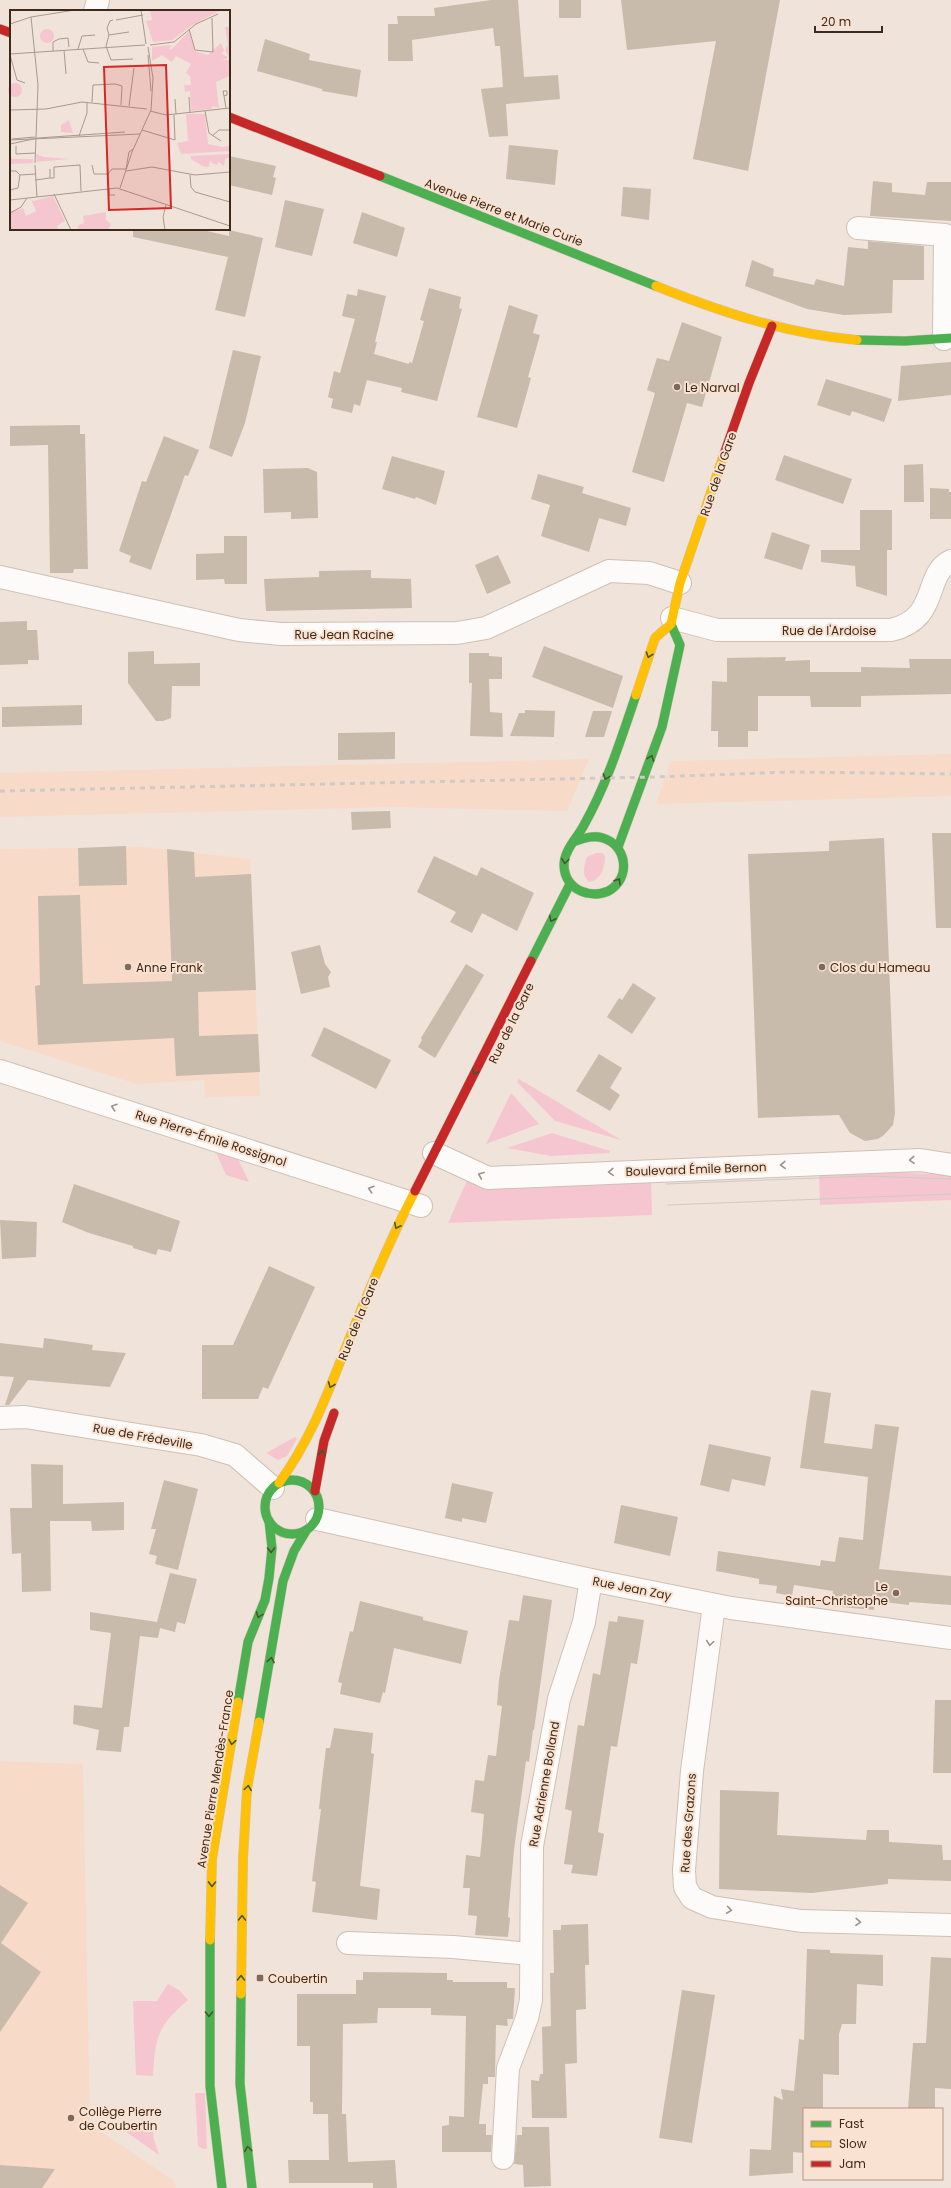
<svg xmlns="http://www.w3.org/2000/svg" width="951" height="2188" font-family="Poppins,sans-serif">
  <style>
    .built { fill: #f7dbc8 }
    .green { fill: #f6c6d0 }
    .building { fill: #c8bbac }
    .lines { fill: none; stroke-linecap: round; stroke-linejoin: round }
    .street-casing { stroke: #d0c0b3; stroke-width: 24 }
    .fast-casing { stroke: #d0c0b3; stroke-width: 10 }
    .slow-casing { stroke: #d0c0b3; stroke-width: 10 }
    .jam-casing { stroke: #d0c0b3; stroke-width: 10 }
    .street { stroke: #fdfbf9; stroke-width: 22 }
    .fast { stroke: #4caf50; stroke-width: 9 }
    .slow { stroke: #ffc107; stroke-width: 9 }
    .jam { stroke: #c62828; stroke-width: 9 }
    .tram { stroke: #cecac6; stroke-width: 1 }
    .rail { stroke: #cecac6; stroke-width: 3; stroke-dasharray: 5 5; stroke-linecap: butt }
    .oneway { stroke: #44582c }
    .oneway2 { stroke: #9e9288 }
    .poi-dot { fill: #7d6a5c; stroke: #f9e2d1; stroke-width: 1.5 }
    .labels { text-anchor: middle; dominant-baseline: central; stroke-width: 4; stroke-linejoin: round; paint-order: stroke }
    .street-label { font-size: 12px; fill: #3f2918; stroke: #f9e2d1 }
    .poi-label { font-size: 12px; fill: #3f2918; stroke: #f9e2d1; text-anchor: start }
    .inset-road { fill: none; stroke: #a9998c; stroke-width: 1 }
    .view { fill: #d62828; fill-opacity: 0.15; stroke: #d62828; stroke-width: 2 }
    .inset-edge { fill: none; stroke: #3f2918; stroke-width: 2 }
  </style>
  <rect width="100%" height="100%" fill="#f0e3da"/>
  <!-- built -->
  <g class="built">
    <path d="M951,754V796L656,804L671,761Z"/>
    <path d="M589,759L567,811L390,807L0,817V773Z"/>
    <path d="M143,847L250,859L260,1096L205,1097L204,1080L137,1084L0,1041V849Z"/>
    <path d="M0,1761L83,1764L90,2124L174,2181L176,2188H0Z"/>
  </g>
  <!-- green -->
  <g class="green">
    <path d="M596,853H602L605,856C605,867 601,880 589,882C581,875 584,866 587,857Z"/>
    <path d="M519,1079L621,1140L555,1121L517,1082Z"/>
    <path d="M511,1093L539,1124L486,1144Z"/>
    <path d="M552,1133L610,1151L609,1153L551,1156L507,1148Z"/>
    <path d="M214,1148L236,1155L249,1182L226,1175Z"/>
    <path d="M873,1171L951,1175V1200L820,1205L819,1173Z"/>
    <path d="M469,1176L651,1177L652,1215L448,1223Z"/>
    <path d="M295,1437L297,1439L287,1456L278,1460L266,1453Z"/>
    <path d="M168,1984L179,1990L188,2000C158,2026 155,2036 153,2076L136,2075L133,2001H157Z"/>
    <path d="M195,2093H205L207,2149H203L198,2146Z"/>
    <path d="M119,2127L153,2129L154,2140L159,2155Z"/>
  </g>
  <!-- building -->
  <g class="building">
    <path d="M491,0H518L524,77L558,75L560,99L506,104L508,136L489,137L481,89L503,87L500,46H495L493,28L412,40L413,61H388V24H398L397,16H435L434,8Z"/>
    <rect x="559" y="0" width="22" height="18"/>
    <path d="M621,0H780L748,171L693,159L716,41L627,50Z"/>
    <path d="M265,39L310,54L309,60L361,70L357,97L322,91V89L257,71Z"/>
    <path d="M509,145L558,150L555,185L506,179Z"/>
    <path d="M229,156L276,166L273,177L276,178L272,195L229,185Z"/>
    <path d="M873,181L892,183V192L925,195L927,182H951V221L870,216Z"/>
    <path d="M623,187L651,189L649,220L621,216Z"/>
    <path d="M285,200L324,209L312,256L275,247Z"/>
    <path d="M362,212L405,228L397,257L353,243Z"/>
    <path d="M133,229H198L229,236V230L263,238L245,317L215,310L228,257L133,237Z"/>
    <path d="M868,241L924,246V280H893L892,313L844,315L807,309L745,286L752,260L774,269L773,276L814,285L816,279L844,286L848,247L868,249Z"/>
    <path d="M429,288L461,297L459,308L462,309L437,401L401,392L402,388L367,380L360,406L354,404L352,413L331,408L333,399L328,397L334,371L340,373L355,319L342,316L347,294L357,296L358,289L386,296L375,342H377L374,354L409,364V362L412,363L424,321L420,320Z"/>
    <path d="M509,305L538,315L533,333L540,335L528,377L531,378L517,428L477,417Z"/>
    <path d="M682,322L722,337L702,407L687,403L664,482L632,472L655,393L647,390L657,358L669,361Z"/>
    <path d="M233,350L261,356L245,423L232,457L209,448Z"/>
    <path d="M951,362V395L898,401L901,366Z"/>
    <path d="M826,379L892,399L884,422L852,411L850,416L817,405Z"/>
    <path d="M80,425V434H85L88,569H74L73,573H50L48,445L10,446V426Z"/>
    <path d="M164,436L199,450L188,476L185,475L151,570L129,562L131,556L119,551L142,481L146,482Z"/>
    <path d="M784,455L852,479L843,504L775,480Z"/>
    <path d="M392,456L445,471L436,505L416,497L415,499L382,489Z"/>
    <path d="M923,464L924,502H904V465Z"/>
    <path d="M308,468L317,472L318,518L291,519V512L264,513L263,469Z"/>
    <path d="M538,474L584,487L582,493L631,508L626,526L599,518L589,552L541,536L550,505L531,499Z"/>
    <path d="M930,488L949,489V492H951V519H930Z"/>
    <path d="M860,510H892V550H887V596L856,586L855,566L821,562V550H860Z"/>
    <path d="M772,532L810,545L802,570L764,558Z"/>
    <path d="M224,536H247V584H225L224,579L196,580V554L224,553Z"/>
    <path d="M498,555L511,583L487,594L475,565Z"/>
    <path d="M371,570V578L411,579L412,608L266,611L264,579L319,577V571Z"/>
    <path d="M27,621V630H37L39,660H28V664L0,665V622Z"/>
    <path d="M544,646L623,676L613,708L532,677Z"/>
    <path d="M154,651V664L200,663V686H172L171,718L163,721H156L128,683V652Z"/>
    <path d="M469,653H489V656L502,657V679H489L490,712L502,713L503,737L470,736L472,683H469Z"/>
    <path d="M786,657L785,661L810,660V672H861V667L910,668L909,659H951V694L861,696V707H811L810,696H758V731H748V747H718V731H711L712,681L727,682V658Z"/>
    <path d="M82,705V725L2,727V707Z"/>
    <path d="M525,710L555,711L554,737L510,736L519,713H525Z"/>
    <path d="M593,711H612L604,737H585Z"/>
    <path d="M395,732V759L338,760V733Z"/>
    <path d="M390,811L391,828L352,830L351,812Z"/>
    <path d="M932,833H951V928H936Z"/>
    <path d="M884,838L895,1113L893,1125L884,1135L878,1139L865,1141L850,1133L839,1115L758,1118L748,854L829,851V841Z"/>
    <path d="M126,846L127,885L79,886L78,848Z"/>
    <path d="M167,849L194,852L195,877L251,874L256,990L198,992L199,1036L258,1034L260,1072L176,1076L174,1038L38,1045L35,986L40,985L38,896L80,895L83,984L172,981Z"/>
    <path d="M434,856L477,876L481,867L534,893L517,931L482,913L472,933L450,922L456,912L417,892Z"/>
    <path d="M320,945L325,964L331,972L328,977L330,987L301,994L291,952Z"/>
    <path d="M466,964L484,975L435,1058L418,1047L422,1040L421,1038Z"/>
    <path d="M633,983L656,998L632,1034L607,1017L619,998L622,1000Z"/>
    <path d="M324,1027L391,1060L376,1089L311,1056Z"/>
    <path d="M599,1054L622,1068L610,1088L620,1095L610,1111L576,1091Z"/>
    <path d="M74,1184L180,1221L171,1252L158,1249L156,1255L133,1248V1246L89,1233L62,1222Z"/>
    <path d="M0,1220L37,1222L36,1257L2,1259Z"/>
    <path d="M269,1266L315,1287L268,1389L263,1387L258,1399H202V1345H233Z"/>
    <path d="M44,1338L93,1345L92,1350L126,1353L110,1387L28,1380L9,1405H5L14,1377L0,1376V1343L43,1348Z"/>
    <path d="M811,1390L831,1393L824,1443L872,1449L875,1424L899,1427L879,1569L951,1576V1605L909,1602V1605L875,1601L874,1610L831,1606L833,1591L794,1585L792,1596L776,1593L777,1586L759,1584V1579L716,1571L718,1551L820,1566L821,1560L835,1562L839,1537L863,1540L868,1477L800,1468Z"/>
    <path d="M709,1444L771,1457L765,1486L732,1479L729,1492L700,1485Z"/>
    <path d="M31,1464L63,1465V1504L124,1502V1530L92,1531L91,1521H50L51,1591L22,1592L21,1553L12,1554L10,1508H32Z"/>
    <path d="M164,1480L198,1489L178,1570L155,1564L157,1556L149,1554L156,1529H151Z"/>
    <path d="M452,1483L493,1492L486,1523L462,1518V1522L445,1518Z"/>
    <path d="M621,1505L678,1517L670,1556L614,1543Z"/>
    <path d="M170,1573L197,1579L185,1624L177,1622L175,1632L160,1628L158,1638L140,1636L129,1727H124L121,1752L96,1750L99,1730L73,1724L74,1705L102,1708L111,1633L90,1630V1612L157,1622Z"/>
    <path d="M523,1595L552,1600L534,1730H533L529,1762L526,1761L514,1850L508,1917L510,1918L508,1937L475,1935L477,1916L468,1915L470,1888H463L466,1855L480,1857L482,1838L484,1814L471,1812L475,1780L484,1781L488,1755L496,1756L502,1706L497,1705L499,1680L509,1620L519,1621Z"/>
    <path d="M360,1601L423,1617V1620L468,1631L461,1664L394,1648L385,1693L383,1692L380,1703L340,1694L342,1683L338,1682L350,1631L353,1632Z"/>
    <path d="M618,1616L644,1620L637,1664L631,1663L617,1747L611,1746L598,1832L604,1834L597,1876L571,1873L573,1865L564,1864L572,1811L565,1809L578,1725L584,1726L593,1673L600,1675L609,1621L617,1622Z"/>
    <path d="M935,1700H951V1773H933Z"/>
    <path d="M334,1728L373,1733L371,1753L374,1754L360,1886L380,1889L377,1920L312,1912L316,1882L312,1881L321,1809H319L322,1780L326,1748H330Z"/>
    <path d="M720,1790L779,1792L777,1835L866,1840L867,1830H889V1842L942,1845L943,1860H951V1881L888,1879V1884L812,1893L719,1889Z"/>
    <path d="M0,1885L28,1903L1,1943L41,1972L0,2032Z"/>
    <path d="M588,1924L589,1965H585L586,2009L576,2010L577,2063L565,2064L567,2118H532L531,2080L539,2081L540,2074H543L542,2027L551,2026L550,1973H554L553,1930H561V1925Z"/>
    <path d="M807,1949L830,1950V1953L883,1955V1986L857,1984L856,2024H842L839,2034V2075L823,2074V2109H804V2153L793,2152V2173L749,2176L750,2149L771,2150L774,2096L783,2100L781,2089L794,2091L799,2039L804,2040Z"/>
    <path d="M931,1957L951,1958V2089L935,2088V2109H908L913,2043H926Z"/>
    <path d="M363,1972L447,1973V1980H453V1982H507V1988H515L513,2019H507L508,2026L496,2025L495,2077H488V2084H483L479,2124H486V2135H492L491,2152H442V2126L449,2125V2116L464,2117L466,2016L431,2015V2008H378L377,2023L343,2024L342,2114H346L348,2162L395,2160L397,2188H373V2183H289L288,2160H329L328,2114H313V2102H310V2046H297V1994H356V1980H363Z"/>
    <path d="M682,1990L715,1995L692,2143L659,2138Z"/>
    <path d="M522,2127H549L551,2186L524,2187L523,2165L514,2164L517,2135H522Z"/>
    <path d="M0,2165L55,2169L42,2188H0Z"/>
  </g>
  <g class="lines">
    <defs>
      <g id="street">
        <path d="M95,11L98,0"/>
        <path d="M858,228L945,235L944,339"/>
        <path d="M0,577L239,630L281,634L457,633L486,628L609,571L649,573L680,583"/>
        <path d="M672,618L717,630H891C940,619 923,574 951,561"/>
        <path d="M0,1071L421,1206"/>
        <path d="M434,1153L488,1178L920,1160L951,1165"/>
        <path d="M0,1418L25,1417L201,1445L235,1455L273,1488"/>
        <path d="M317,1519L591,1580L731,1608L951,1638"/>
        <path d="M714,1605L692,1771L684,1870L685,1887L692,1898L712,1907L801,1921L951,1925"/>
        <path d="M348,1943L453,1947L531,1954"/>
        <path d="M503,2158L508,2068L527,2018L531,2000L532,1846L559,1699L584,1622L591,1580"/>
      </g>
      <g id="fast">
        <path d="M380,176L656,286"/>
        <path d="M857,340L905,341L951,338"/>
        <path d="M576,841C585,838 593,835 603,838C625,845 631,873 613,888C606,894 595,895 587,893C573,890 564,879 564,865C564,850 578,837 584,825C607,784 621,739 636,695"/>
        <path d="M618,847L662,727L680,645L671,624"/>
        <path d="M531,961L570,884"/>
        <circle cx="292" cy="1507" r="27"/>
        <path d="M238,1702L248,1642L265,1600L269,1578L272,1548L269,1521"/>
        <path d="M259,1722L283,1581L294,1551L306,1531"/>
        <path d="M210,1940V2086L222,2188"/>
        <path d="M241,1994L240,2084L252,2188"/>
      </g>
      <g id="slow">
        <path d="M656,286C721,312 787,334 857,340"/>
        <path d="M636,695L655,638L671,624L680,583L723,457"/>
        <path d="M279,1483C310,1441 327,1395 346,1347C367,1294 389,1242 415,1191"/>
        <path d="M210,1940L212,1859L238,1702"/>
        <path d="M241,1994L243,1859L247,1789L259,1722"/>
      </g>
      <g id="jam">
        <path d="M0,29L11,33"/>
        <path d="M229,117L380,176"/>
        <path d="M723,457L749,383L772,326"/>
        <path d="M415,1191L531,961"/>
        <path d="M315,1491L324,1441L334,1413"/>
      </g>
    </defs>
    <!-- street casing -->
    <use href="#street" class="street-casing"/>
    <!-- fast casing -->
    <use href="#fast" class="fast-casing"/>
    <!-- slow casing -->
    <use href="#slow" class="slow-casing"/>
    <!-- jam casing -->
    <use href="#jam" class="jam-casing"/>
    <!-- street -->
    <use href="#street" class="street"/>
    <!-- fast -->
    <use href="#fast" class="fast"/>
    <!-- slow -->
    <use href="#slow" class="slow"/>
    <!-- jam -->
    <use href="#jam" class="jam"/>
    <!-- tram -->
    <g class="tram">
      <path d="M666,1184L867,1176L951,1179"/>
      <path d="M668,1205L951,1194"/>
    </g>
    <!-- rail -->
    <path class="rail" d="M0,791L654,777L790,772L951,774"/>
  </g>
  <!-- one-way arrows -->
  <defs><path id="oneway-chevron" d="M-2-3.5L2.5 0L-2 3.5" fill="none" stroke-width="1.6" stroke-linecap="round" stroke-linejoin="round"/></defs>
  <g class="oneway">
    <use href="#oneway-chevron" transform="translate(649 655) rotate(109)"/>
    <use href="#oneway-chevron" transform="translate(651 758) rotate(-70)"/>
    <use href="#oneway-chevron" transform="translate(606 777) rotate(111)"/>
    <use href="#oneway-chevron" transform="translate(565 861) rotate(98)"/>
    <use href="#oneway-chevron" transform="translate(618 881) rotate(-57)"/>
    <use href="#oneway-chevron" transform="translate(552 919) rotate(117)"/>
    <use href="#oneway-chevron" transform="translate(475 1072) rotate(117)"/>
    <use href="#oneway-chevron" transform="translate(397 1226) rotate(117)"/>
    <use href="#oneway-chevron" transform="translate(331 1385) rotate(112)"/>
    <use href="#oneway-chevron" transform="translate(322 1453) rotate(-80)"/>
    <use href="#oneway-chevron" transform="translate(271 1550) rotate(90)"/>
    <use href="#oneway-chevron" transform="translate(259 1615) rotate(111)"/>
    <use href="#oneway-chevron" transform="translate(271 1660) rotate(-80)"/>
    <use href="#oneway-chevron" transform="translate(232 1742) rotate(99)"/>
    <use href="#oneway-chevron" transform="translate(248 1788) rotate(-82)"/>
    <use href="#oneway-chevron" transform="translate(212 1884) rotate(91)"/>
    <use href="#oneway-chevron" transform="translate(242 1918) rotate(-89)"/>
    <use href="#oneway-chevron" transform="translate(241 1978) rotate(-89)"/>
    <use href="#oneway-chevron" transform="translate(209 2014) rotate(89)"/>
    <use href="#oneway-chevron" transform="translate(248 2149) rotate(-97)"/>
  </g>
  <g class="oneway2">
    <use href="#oneway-chevron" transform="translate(114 1107) rotate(-162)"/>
    <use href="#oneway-chevron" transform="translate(912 1160) rotate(178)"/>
    <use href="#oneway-chevron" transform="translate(783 1165) rotate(178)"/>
    <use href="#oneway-chevron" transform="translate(611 1172) rotate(177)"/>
    <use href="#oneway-chevron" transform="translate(481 1175) rotate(-157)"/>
    <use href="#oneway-chevron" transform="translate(371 1189) rotate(-162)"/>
    <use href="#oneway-chevron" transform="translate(710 1643) rotate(98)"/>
    <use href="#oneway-chevron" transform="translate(729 1910) rotate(8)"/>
    <use href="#oneway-chevron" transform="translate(858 1922) rotate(2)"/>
  </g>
  <!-- markers -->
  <g class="poi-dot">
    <circle cx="677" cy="387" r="4"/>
    <circle cx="128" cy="967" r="4"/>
    <circle cx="822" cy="967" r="4"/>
    <circle cx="896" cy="1593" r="4"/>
    <rect x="256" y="1974" width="8" height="8" rx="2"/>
    <circle cx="71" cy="2118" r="4"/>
  </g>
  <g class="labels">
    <!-- street labels -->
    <g class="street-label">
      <text transform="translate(504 212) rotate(21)">Avenue Pierre et Marie Curie</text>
      <text transform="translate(718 474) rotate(-71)">Rue de la Gare</text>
      <text x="829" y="630">Rue de l'Ardoise</text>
      <text x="344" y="634">Rue Jean Racine</text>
      <text transform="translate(511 1023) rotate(-64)">Rue de la Gare</text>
      <text transform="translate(211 1138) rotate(18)">Rue Pierre-Émile Rossignol</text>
      <text transform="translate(696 1169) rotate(-2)">Boulevard Émile Bernon</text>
      <text transform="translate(358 1319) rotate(-68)">Rue de la Gare</text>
      <text transform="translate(143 1436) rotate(10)">Rue de Frédeville</text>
      <text transform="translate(632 1588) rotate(11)">Rue Jean Zay</text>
      <text transform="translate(215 1779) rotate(-81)">Avenue Pierre Mendès-France</text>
      <text transform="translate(544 1784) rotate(-80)">Rue Adrienne Bolland</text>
      <text transform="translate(688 1823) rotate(-86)">Rue des Grazons</text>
    </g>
    <!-- poi labels -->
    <g class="poi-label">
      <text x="685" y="387">Le Narval</text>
      <text x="136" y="967">Anne Frank</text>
      <text x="830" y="967">Clos du Hameau</text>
      <text x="888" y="1586" text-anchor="end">Le<tspan x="888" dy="14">Saint-Christophe</tspan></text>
      <text x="268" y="1978">Coubertin</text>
      <text x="79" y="2111">Collège Pierre<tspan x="79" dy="14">de Coubertin</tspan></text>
    </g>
  </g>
  <!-- overview -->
  <g transform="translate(10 10)">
    <rect width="220" height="220" fill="#f0e3da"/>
    <path d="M140,0H211L181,16L162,30L143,32L136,11L142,10ZM215,17H220L219,47L215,40L218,35ZM30 26a7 7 0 1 1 14 0a7 7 0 1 1-14 0ZM179,21L185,41L198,45L211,33L214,40L212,44L218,47L217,49L210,50H219L220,66L206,72L209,98L203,96L201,99L181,101L180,81L175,82L174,75H181L180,66L176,63L181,54L166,46L162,52L152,45L142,51V37L161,35L159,40L163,38ZM-2 80a7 7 0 1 1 14 0a7 7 0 1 1-14 0ZM176,104H195L198,134L212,137L220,136V141L171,144L167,133L178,131ZM59,110L63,123L51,122V115ZM26,144L34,147L59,149L27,152ZM219,144L220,147L215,149L214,156L209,152L207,155L202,153L200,150L199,157L192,156L181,149V146ZM0,148L6,149H23V153L0,154ZM43,186L55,211L47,216L48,220H0V202L13,198L16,206L26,201L21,189L23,191ZM96,202V210L101,214L98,220H67L69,215L74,213L73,206Z" fill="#f6c6d0"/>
    <path class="inset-road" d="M131,0L136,34M21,7L28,75L25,153M103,10L100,11L97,18L99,25L96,36L101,50L123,49M106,10L133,5M0,14L21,7L65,0M179,19L185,40L203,42L202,8M99,25L119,22M140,35L164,32L186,14L208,4M68,39L72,26L85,25M73,39L78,52L89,53M54,40L56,64M43,41V32L49,29L58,28L59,37M0,44L135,35M0,45L7,70L15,73M138,45L141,81M214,86L217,85V81H213L214,86L216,98M179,87L180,103M165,89L166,104M82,92L83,75L105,74L112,76L111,95M119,96L124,58M0,100L36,99L72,92L137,99M140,101L156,105L220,98M195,101L199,123L211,131M132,120L165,130L164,105M69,126L77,103V92M202,126L209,120H220M2,129L25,127M0,130L130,124M0,134L28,128L115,122M6,136V144L25,143M25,155L27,187M82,155L84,164H98L102,159H116M116,159L119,142L123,139M0,161H6L10,165L25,164M116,161L142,157L185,165L220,162M180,165L181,177L185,182L220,192M40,168H44V157L70,155L71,181M25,170L40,168V159M99,178V185H105M110,178L122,142L141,100L143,68L138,37M0,180L8,178L10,165M44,184L61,220M0,190L107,178L220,216M0,203L11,197L17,188M155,220L153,207L156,195"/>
    <path class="view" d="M156,55L161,198L99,200L94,57Z"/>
    <rect width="220" height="220" class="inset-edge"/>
  </g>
  <!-- legend -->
  <rect x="803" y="2108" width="140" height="72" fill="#f9e2d1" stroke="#af9887"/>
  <rect x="811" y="2121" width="20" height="6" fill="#4caf50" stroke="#af9887"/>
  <text x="839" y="2128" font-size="12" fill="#3f2918">Fast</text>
  <rect x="811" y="2141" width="20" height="6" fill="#ffc107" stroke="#af9887"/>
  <text x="839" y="2148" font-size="12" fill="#3f2918">Slow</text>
  <rect x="811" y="2161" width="20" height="6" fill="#c62828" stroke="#af9887"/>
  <text x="839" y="2168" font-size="12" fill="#3f2918">Jam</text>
  <!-- scale -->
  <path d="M815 26v6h67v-6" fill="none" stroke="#3f2918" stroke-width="2"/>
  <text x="821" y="26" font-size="12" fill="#3f2918" stroke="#f9e2d1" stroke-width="3" paint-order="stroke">20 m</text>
</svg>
